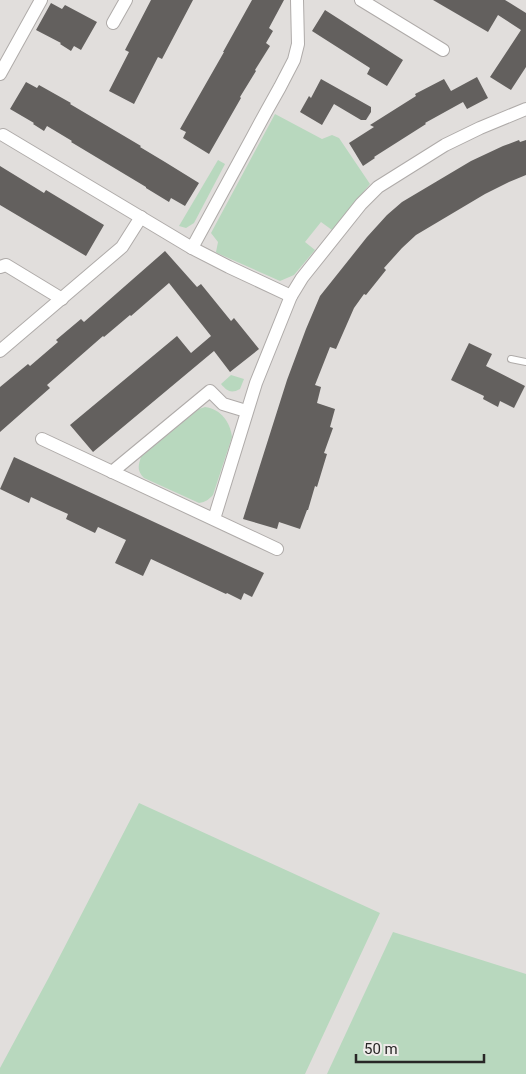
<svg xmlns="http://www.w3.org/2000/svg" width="526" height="1074" font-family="Roboto,sans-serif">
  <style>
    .green { fill: #b8d8be }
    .building { fill: #63605e }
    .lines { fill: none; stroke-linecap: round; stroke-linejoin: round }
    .lane-casing { stroke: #afaba9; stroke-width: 8 }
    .street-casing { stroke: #afaba9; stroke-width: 14 }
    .lane { stroke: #fff; stroke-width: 6 }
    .street { stroke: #fff; stroke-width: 12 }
  </style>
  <rect width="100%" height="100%" fill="#e1dedc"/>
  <!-- green -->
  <g class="green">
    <path d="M275,114L322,139L332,135L339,138L370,184L332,230L321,222L305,242L315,250L294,275L280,281L217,253L216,252L218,242L211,233Z"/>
    <path d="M218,160L225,164L194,223L186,228L179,226Z"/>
    <path d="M231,375L244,379L240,389C231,394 227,391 221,384Z"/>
    <path d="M205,407C221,409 230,422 232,437L213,495C209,499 206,502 199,503L144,478C137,471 138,466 141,457L199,409Z"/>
    <path d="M139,803L380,913L305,1074H0V1068L48,979Z"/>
    <path d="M393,932L526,974V1074H327Z"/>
  </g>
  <!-- building -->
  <g class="building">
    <path d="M151,0H193L162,59L158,57L134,104L109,91L129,52L125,50Z"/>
    <path d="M252,0H284L269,28L273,31L266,43L270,46L255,70L256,71L240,97L241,98L209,154L183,138L186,132L180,129L224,52H223Z"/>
    <path d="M433,0H505L526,13V67L511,90L490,77L521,30L498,15L488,32Z"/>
    <path d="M51,3L62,9L65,5L97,22L81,50L74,46L71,51L60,44L61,43L36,30Z"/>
    <path d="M325,10L403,60L387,86L367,74L370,68L312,31Z"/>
    <path d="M477,77L488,98L467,109L463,102L425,123L426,124L374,157L375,158L363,166L349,143L374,127L370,125L416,96L415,94L444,79L451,91Z"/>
    <path d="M321,79L371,107V112L366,120H361L334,104L322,125L300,112L309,96L311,98Z"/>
    <path d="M26,82L37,88L39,85L71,103L70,104L141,146L140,147L165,162L199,183L185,206L171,198L169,202L146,188V187L71,142L72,141L47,126L44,131L33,124L34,123L10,109Z"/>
    <path d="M519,140L520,142L526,140V175L509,182L485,194L416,235L402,248L384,268L386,270L366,295L364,294L354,308L336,349L330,347L315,385L321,387L317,403L335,409L330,427L333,428L324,453L327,454L317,487L315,486L308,510H307L300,529L279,522L277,529L243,519L287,380L306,329L320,296L367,237L387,215L402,202L471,161L503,146Z"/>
    <path d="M0,166L44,193L46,190L104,225L86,256L0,205Z"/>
    <path d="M165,251L197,287L201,284L231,321L234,318L259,349L230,372L214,351L93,452L70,425L177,336L191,353L211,336L169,283L131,316L130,315L104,337L103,336L47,385L50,388L0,432V387L28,364L30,366L58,342L56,340L81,319L84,322Z"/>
    <path d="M469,343L492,354L486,366L525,386L514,408L500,401L498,407L483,399L484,396L451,380Z"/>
    <path d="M14,457L264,573L252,597L244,593L241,600L227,593L226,594L151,559L143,576L115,563L126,540L98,527L95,533L66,519L68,514L50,506L31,497L29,503L0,489Z"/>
  </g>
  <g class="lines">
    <defs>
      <path id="lane" d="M511,359L526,362"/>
      <g id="street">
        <path d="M361,0L443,50"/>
        <path d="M113,23L126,0"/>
        <path d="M0,74L41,0"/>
        <path d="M3,135L192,248L253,136L266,112L280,87L294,60L298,44L297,0"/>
        <path d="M192,248L229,267L291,296L302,278L361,204L378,187L445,145L480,128L526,109"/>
        <path d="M0,267L6,265L62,299"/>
        <path d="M0,351L122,247L141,217"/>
        <path d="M42,439L277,549"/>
        <path d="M112,472L210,391L223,404L246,411"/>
        <path d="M214,519L256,383L291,296"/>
      </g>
    </defs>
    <!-- lane casing -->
    <use href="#lane" class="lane-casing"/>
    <!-- street casing -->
    <use href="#street" class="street-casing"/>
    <!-- lane -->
    <use href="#lane" class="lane"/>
    <!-- street -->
    <use href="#street" class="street"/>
  </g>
  <!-- scale -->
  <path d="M356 1054v8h128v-8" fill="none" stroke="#282726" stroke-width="2.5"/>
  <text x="364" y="1054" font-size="15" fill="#282726" stroke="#eeebe9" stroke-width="4" paint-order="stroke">50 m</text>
</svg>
